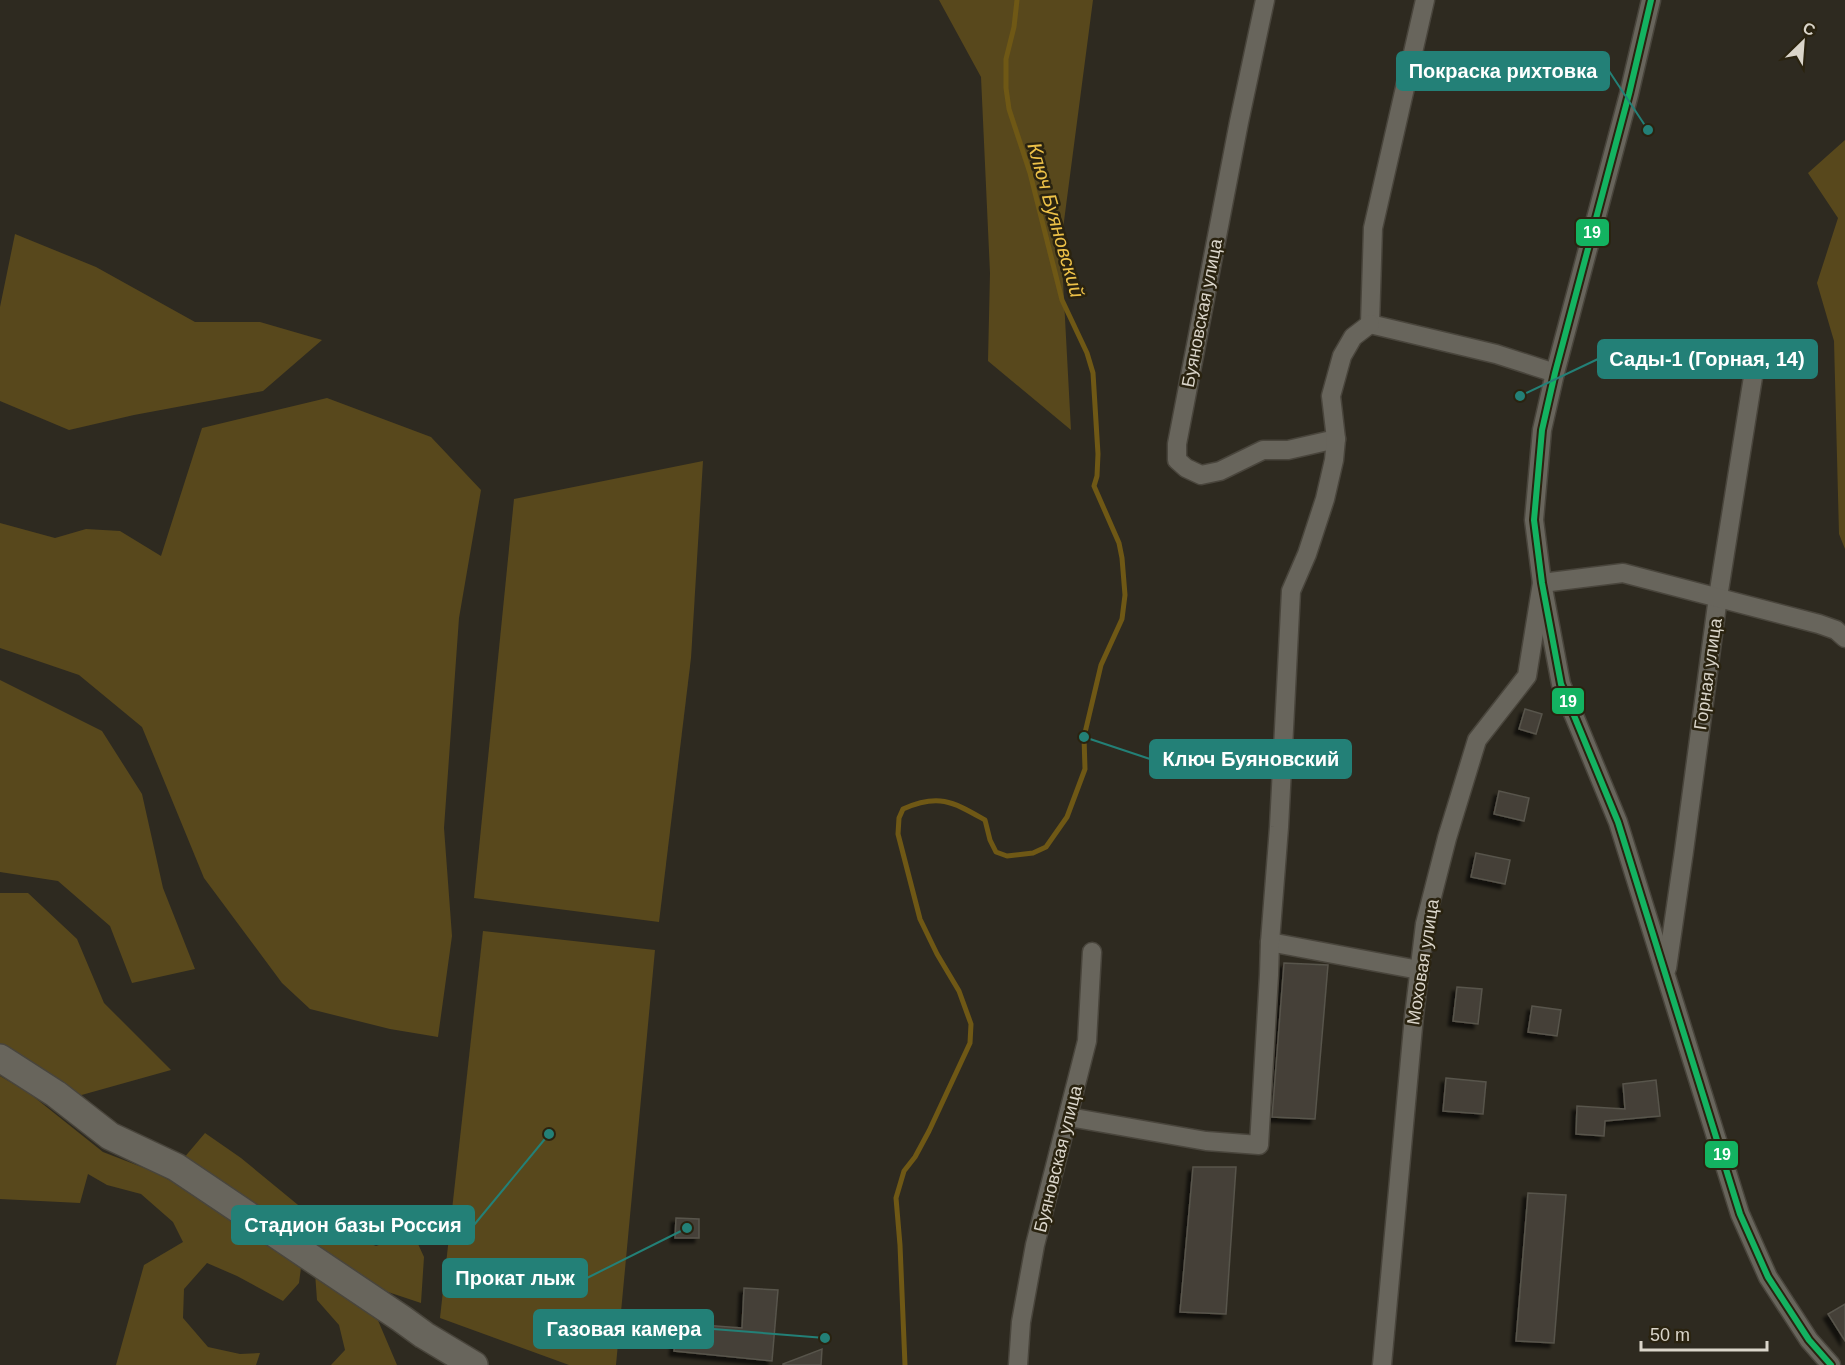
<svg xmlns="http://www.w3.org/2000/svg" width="1845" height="1365" font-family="Helvetica,sans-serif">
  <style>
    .green { fill: #58481c }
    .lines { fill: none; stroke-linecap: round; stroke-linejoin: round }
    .stream { stroke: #6f5815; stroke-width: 5 }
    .building { fill: #444139; stroke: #58544b; stroke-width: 1.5; filter: url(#shadow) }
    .minor-casing { stroke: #49453c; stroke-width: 21 }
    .secondary-casing { stroke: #49453c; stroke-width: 30 }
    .minor { stroke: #68655c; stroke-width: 18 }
    .secondary { stroke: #68655c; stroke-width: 27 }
    .bus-1-casing { stroke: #2a2310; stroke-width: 10 }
    .bus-1 { stroke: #13b361; stroke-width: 6 }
    .labels { text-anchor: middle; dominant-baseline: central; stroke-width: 5; stroke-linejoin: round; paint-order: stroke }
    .street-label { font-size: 18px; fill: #dad5ca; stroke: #2a2310 }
    .water-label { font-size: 20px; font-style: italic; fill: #edc148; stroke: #2a2310 }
    .leader { fill: none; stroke: #238077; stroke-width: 2 }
    .callout-dot { fill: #238077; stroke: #2a2310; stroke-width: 2 }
    .callout { fill: #238077; stroke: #238077; stroke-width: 2 }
    .callout-label { font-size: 20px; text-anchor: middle; font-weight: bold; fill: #fff }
    .line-badge { stroke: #2a2310; stroke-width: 2 }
    .badge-label { font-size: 16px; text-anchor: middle; font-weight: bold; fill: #fff }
  </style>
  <defs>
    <filter id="shadow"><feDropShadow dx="-4.5" dy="4.5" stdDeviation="1.5" flood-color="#0009"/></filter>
  </defs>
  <rect width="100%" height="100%" fill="#2e2a20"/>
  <!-- green -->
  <g class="green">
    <path d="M939,0H1093L1061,244L1071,430L988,361L990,273L981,77Z"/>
    <path d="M1845,140V549L1839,534L1834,341L1817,283L1838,218L1808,173Z"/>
    <path d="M15,234L96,267L195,322H260L322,340L263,391L134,415L69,430L0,401V307Z"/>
    <path d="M327,398L431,437L481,490L459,618L444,828L452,936L438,1037L390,1029L310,1009L282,983L204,878L142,727L79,675L0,648V523L55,538L86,529L120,531L161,556L202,428Z"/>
    <path d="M703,461L691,658L659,922L474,898L514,499Z"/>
    <path d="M0,680L102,731L142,794L163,888L195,969L132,983L110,926L58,881L0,872Z"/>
    <path d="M0,893H28L77,939L104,1003L171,1070L78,1096L0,1045Z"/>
    <path d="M483,931L655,950L616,1365H569L440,1318Z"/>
    <path d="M0,1076L29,1093L103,1152L152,1171L218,1206L302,1260L299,1283L283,1301L237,1276L207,1263L184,1289L183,1318L208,1347L240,1354L260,1353L256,1365H116L144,1265L183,1242L173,1222L141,1194L107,1185L88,1174L80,1203L0,1199Z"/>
    <path d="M205,1133L241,1158L320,1223L376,1246L413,1233L424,1257L421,1303L370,1286L183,1159Z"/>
    <path d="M315,1273L374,1311L397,1365H331L345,1350L339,1325L317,1300Z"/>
  </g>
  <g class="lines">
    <!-- stream -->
    <path class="stream" d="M905,1365L900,1245L896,1198L904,1171L915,1157L929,1131L970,1043L971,1024L959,991L937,954L920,919L898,834L899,818L903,809C939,793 953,802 985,820L990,840L996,852L1007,856L1033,853L1046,847L1067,817L1085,769L1084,737L1101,665L1122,619L1125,595L1122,558L1119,543L1094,486L1097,476L1098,454L1093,373L1087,353L1062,300L1030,173L1009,109L1006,88V59L1014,27L1017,0"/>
  </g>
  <!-- building -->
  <g class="building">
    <path d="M1525,709L1542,714L1536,734L1519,729Z"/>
    <path d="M1499,791L1529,798L1524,821L1494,814Z"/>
    <path d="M1476,853L1510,860L1505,884L1471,877Z"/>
    <path d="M1284,963L1328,965L1315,1119L1272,1117Z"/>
    <path d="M1457,987L1482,989L1478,1024L1453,1021Z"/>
    <path d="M1532,1006L1561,1010L1557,1036L1528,1032Z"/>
    <path d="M1446,1078L1486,1082L1483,1114L1443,1111Z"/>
    <path d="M1656,1080L1660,1116L1605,1121L1604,1136L1576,1134L1577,1106L1625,1109L1623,1084Z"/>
    <path d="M1193,1167H1236L1226,1314L1180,1312Z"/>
    <path d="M1528,1193L1566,1195L1554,1343L1516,1341Z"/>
    <path d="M676,1218L699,1219V1238H675Z"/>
    <path d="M744,1288L778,1290L772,1361L674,1351L677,1323L742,1328Z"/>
    <path d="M1845,1304V1341L1828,1314Z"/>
    <path d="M822,1349L821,1365H783V1364Z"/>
  </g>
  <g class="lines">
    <defs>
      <g id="minor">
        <path d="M1265,0L1239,122L1177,444V460L1186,468L1201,475L1220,471L1263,450H1288L1336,439"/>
        <path d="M1425,0L1373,228L1370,324L1496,354L1555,373"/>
        <path d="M1651,0L1629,94L1555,373L1542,430L1534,520L1542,583L1561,684L1618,822L1740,1214L1768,1277L1809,1340L1831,1365"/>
        <path d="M1270,942L1419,970"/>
        <path d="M1667,968L1684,851L1718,597L1753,377"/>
        <path d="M1069,1117L1206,1141L1259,1145L1269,975L1270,942L1279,827L1291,591L1307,554L1325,499L1334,460L1336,439L1331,396L1342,356L1353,337L1370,324"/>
        <path d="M1018,1365L1021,1322L1035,1245L1087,1041L1092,952"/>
        <path d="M1382,1365L1414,1016L1425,924L1447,838L1477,740L1527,676L1542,583L1623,573L1819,624L1836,630L1845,638"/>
      </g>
      <path id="secondary" d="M0,1058L56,1094L110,1136L176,1167L402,1319L424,1335L474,1365"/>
    </defs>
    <!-- minor casing -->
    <use href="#minor" class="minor-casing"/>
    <!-- secondary casing -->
    <use href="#secondary" class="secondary-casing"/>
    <!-- minor -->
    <use href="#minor" class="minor"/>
    <!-- secondary -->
    <use href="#secondary" class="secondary"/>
    <defs>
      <path id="bus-1" d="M1651,0L1629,94L1555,373L1542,430L1534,520L1542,583L1561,684L1618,822L1740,1214L1768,1277L1809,1340L1831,1365"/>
    </defs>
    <!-- bus-1 casing -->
    <use href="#bus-1" class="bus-1-casing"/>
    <!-- bus-1 -->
    <use href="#bus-1" class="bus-1"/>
  </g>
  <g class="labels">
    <!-- street labels -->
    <g class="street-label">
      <text transform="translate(1202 313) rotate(-79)">Буяновская улица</text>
      <text transform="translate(1708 674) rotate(-82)">Горная улица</text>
      <text transform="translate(1423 962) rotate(-81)">Моховая улица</text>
      <text transform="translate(1058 1159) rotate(-76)">Буяновская улица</text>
    </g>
    <!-- water labels -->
    <g class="water-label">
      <text transform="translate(1056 220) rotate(74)">Ключ Буяновский</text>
    </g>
  </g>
  <!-- callouts -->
  <path class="leader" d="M1648 130L1609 71M1520 396L1598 359M1084 737L1150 759M549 1134L474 1225M687 1228L587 1278M825 1338L713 1329"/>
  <g class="callout-dot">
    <circle cx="1648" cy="130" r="6"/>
    <circle cx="1520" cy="396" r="6"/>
    <circle cx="1084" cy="737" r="6"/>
    <circle cx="549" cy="1134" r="6"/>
    <circle cx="687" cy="1228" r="6"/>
    <circle cx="825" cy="1338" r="6"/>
  </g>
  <g class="callout">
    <rect x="1397" y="52" width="212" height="38" rx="6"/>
    <rect x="1598" y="340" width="219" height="38" rx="6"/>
    <rect x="1150" y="740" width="201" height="38" rx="6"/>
    <rect x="232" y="1206" width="242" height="38" rx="6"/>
    <rect x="443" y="1259" width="144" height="38" rx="6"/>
    <rect x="534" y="1310" width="179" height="38" rx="6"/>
  </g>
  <g class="callout-label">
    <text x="1503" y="78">Покраска рихтовка</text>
    <text x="1707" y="366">Сады-1 (Горная, 14)</text>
    <text x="1251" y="766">Ключ Буяновский</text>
    <text x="353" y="1232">Стадион базы Россия</text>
    <text x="515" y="1285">Прокат лыж</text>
    <text x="624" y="1336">Газовая камера</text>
  </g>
  <g class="line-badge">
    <rect x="1575" y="218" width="35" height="29" rx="6" fill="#13b361"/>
    <rect x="1551" y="687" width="34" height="28" rx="6" fill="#13b361"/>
    <rect x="1704" y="1140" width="35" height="29" rx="6" fill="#13b361"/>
  </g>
  <g class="badge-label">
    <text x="1592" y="238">19</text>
    <text x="1568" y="707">19</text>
    <text x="1722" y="1160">19</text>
  </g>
  <!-- north arrow -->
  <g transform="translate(1803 42) rotate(25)" stroke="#2a2310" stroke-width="4.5" paint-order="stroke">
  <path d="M0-4.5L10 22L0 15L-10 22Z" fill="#dad5ca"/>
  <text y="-9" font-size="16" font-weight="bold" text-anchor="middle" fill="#dad5ca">С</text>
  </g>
  <!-- scale -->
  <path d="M1641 1341v9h126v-9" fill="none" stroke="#dad5ca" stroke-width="3"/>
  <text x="1650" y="1341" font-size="18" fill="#dad5ca" stroke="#2a2310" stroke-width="4.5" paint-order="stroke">50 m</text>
</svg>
